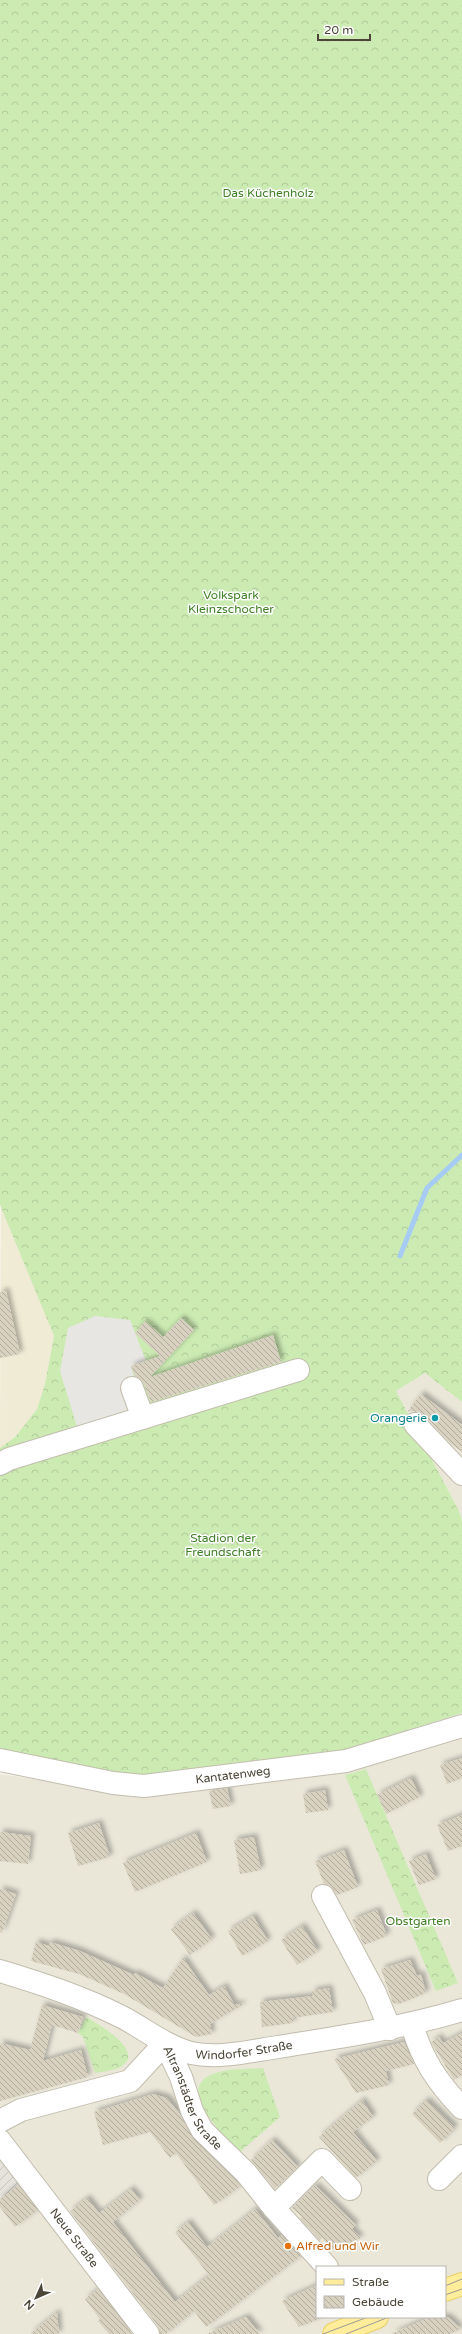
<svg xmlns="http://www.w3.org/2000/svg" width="462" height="2334" font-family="'Varela Round',sans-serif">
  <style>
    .residential { fill: #eae7d9; fill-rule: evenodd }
    .industrial { fill: url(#industrial-furrows) }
    .education { fill: #f0ebd5 }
    .forest { fill: url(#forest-crowns) }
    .parking { fill: #e8e6e2 }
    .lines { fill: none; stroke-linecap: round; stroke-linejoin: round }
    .stream { stroke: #a6ccf4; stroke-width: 5 }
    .building { fill: url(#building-back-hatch); filter: url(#shadow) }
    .minor-casing { stroke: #c2bdad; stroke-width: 24 }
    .major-casing { stroke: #ead066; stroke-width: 24 }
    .minor { stroke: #fff; stroke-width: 22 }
    .major { stroke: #ffed9b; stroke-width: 22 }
    .tram { stroke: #9a9a9a; stroke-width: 1 }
    .culture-dot { fill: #0f9aa8; stroke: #fff; stroke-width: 1.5 }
    .food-dot { fill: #e8710a; stroke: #fff; stroke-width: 1.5 }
    .labels { text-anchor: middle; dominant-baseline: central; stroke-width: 3; stroke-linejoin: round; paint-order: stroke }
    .park-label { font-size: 12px; fill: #408127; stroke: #fff }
    .culture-label { font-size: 12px; fill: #0d838f; stroke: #fff; text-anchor: end }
    .street-label { font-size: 12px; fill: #4b4638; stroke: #fff }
    .food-label { font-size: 12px; fill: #c56008; stroke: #fff; text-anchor: start }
  </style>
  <defs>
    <pattern id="industrial-furrows" width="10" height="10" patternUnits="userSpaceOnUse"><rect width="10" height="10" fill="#e6e3dc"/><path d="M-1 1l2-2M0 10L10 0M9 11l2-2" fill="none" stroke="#c7c4be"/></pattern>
    <pattern id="forest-crowns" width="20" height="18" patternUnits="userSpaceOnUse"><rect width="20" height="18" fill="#ccebb3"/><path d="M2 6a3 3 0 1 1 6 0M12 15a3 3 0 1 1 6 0" fill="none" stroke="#b1cb9b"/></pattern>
    <pattern id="building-back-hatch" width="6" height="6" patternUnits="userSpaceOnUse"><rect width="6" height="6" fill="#d8d1c0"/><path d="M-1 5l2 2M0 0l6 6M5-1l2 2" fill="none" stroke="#b1ab9d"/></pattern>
    <filter id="shadow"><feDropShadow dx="3.5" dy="-3.5" stdDeviation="2" flood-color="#0004"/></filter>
  </defs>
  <rect width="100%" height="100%" fill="#f6f4eb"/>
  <!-- residential -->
  <g class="residential">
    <path d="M425,1373L462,1402V1520L459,1511L396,1391Z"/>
    <path d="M462,1734V2334H0V1774L138,1795ZM317,2267H445V2317H317Z"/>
  </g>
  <!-- industrial -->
  <path class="industrial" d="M0,2157L20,2184L0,2199Z"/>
  <!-- education -->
  <path class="education" d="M1,1204L54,1336L45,1384L37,1409L15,1437L0,1448Z"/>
  <!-- forest -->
  <g class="forest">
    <path d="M0,0H462V1402L425,1373L396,1391L459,1511L462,1520V1713L332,1754L139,1777L0,1752V1448L15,1437L37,1409L45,1384L54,1336L0,1205Z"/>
    <path d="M366,1769L458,1983L436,1991L345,1775Z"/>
    <path d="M86,2017C99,2024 152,2055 116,2069C109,2071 101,2072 95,2073L83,2037L78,2033Z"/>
    <path d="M263,2068L280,2117L239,2153C226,2137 173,2088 213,2074C228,2068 247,2069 263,2068Z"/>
  </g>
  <!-- parking -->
  <path class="parking" d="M95,1316L130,1320L146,1361L131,1366L137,1387L131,1411L77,1427L60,1371L68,1328Z"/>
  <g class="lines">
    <!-- stream -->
    <path class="stream" d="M400,1256L427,1188L462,1155"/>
  </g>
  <!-- building -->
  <g class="building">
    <path d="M6,1291L20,1354L0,1358V1292Z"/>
    <path d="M181,1318L194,1330L150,1377L273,1335L281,1362L151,1402L144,1384L135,1376L131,1366L160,1356L135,1333L145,1321L163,1337Z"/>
    <path d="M421,1394L462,1425V1452L449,1442L424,1415L418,1412L408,1411Z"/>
    <path d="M462,1758V1778L447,1784L440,1765Z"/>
    <path d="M411,1778L420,1797L386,1814L377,1795Z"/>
    <path d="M227,1788L231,1806L213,1809L209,1791Z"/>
    <path d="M325,1790L328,1810L306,1813L303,1794Z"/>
    <path d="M462,1815V1846L448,1851L437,1825Z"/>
    <path d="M99,1823L110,1857L78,1866L68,1833Z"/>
    <path d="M0,1832L31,1836L28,1864L0,1861Z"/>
    <path d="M196,1833L207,1862L135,1892L123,1863Z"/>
    <path d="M254,1837L261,1870L240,1874L234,1840Z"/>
    <path d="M344,1850L358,1887L337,1895L330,1886L324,1884L315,1861Z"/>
    <path d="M426,1854L436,1879L419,1885L409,1861Z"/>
    <path d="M0,1889L16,1894L2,1933L0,1932Z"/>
    <path d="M377,1910L387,1936L364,1945L352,1920Z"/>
    <path d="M193,1913L212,1939L190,1955L171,1929Z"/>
    <path d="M253,1916L268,1941L242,1956L228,1931Z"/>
    <path d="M302,1926L318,1951L297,1965L281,1940Z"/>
    <path d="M36,1942L49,1946L50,1942L80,1951L134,1975L135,1973L163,1988L183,1958L209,1995L224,1986L234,2004H244L210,2024L212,2034L196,2037L124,1994L79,1974L31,1961Z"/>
    <path d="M410,1960L417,1976L421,1974L426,1993L399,2004L393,2003L381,1969Z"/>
    <path d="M329,1988L333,2012L293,2018V2023L262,2027L260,2002L313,1996L312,1991Z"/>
    <path d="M42,2005L83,2017L78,2033L52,2025L43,2061L81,2050L88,2077L0,2101V2043L30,2050Z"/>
    <path d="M462,2033V2075L454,2080L431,2042L439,2037L443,2043Z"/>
    <path d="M404,2042L414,2064L386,2071L389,2085L356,2093L334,2059Z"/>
    <path d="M153,2094L167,2098L180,2114L193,2139L241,2186L214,2205L176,2153L170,2158L150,2132L103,2145L94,2112Z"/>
    <path d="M362,2100L373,2117L353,2132L377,2161L356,2178L319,2137Z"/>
    <path d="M426,2100L455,2128L440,2143L412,2114Z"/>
    <path d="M272,2140L298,2167L275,2189L251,2160Z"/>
    <path d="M18,2185L38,2210L15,2227L0,2207V2199Z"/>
    <path d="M315,2185L356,2225L352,2229L361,2238L334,2250L322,2238L320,2240L300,2219L302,2217L292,2208Z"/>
    <path d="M131,2189L140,2200L113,2222L175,2302L209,2275L175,2232L188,2222L207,2247L255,2209L278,2238L281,2235L301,2256L206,2327L194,2311L166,2334H160L158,2326L70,2211L87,2198L99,2213Z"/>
    <path d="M317,2285V2320L299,2327L282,2301Z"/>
    <path d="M98,2289L132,2334H109L98,2321L100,2319L85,2299Z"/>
    <path d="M57,2312L59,2334H30Z"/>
    <path d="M246,2317L260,2334H207Z"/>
    <path d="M430,2317H448L461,2329L450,2334H391Z"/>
  </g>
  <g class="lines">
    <defs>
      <g id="minor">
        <path d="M132,1388L143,1418"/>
        <path d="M415,1424L462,1474"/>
        <path d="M0,1464L9,1459L298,1370"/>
        <path id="s1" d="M0,1760L113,1783L144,1786L346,1761L462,1726"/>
        <path d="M323,1896L375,1993L390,2029"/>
        <path id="s2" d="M0,1971C43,1984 82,1997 122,2017C145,2029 165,2046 191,2053C219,2059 251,2051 278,2047C341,2037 402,2028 462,2010"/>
        <path d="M412,2025C422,2059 437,2082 462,2108"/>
        <path id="s3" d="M165,2043L181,2077L192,2111L202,2130L246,2173L274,2208L327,2267"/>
        <path d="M0,2121L21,2110L130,2081L165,2043"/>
        <path id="s4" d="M0,2141L148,2334"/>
        <path d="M439,2179L462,2156"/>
        <path d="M274,2208L322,2160L350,2189"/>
      </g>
      <g id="major">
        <path d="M445,2290L462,2284"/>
        <path d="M334,2334L377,2317"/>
      </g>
    </defs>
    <!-- minor casing -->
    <use href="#minor" class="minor-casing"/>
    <!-- major casing -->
    <use href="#major" class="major-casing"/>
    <!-- minor -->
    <use href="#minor" class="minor"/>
    <!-- major -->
    <use href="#major" class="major"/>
    <!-- tram -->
    <g class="tram">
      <path d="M445,2286L462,2279"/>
      <path d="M445,2295L462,2289"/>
      <path d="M323,2334L368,2317"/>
      <path d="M346,2334L389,2317"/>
    </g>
  </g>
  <!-- markers -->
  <circle class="culture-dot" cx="435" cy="1418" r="4"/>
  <circle class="food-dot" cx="288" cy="2246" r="4"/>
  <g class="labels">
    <!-- park labels -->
    <g class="park-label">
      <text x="268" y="193">Das Küchenholz</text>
      <text x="231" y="595">Volkspark<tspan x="231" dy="14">Kleinzschocher</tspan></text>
      <text x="223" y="1538">Stadion der<tspan x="223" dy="14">Freundschaft</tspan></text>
      <text x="418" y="1921">Obstgarten</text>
    </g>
    <!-- culture labels -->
    <g class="culture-label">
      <text x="427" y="1418">Orangerie</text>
    </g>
    <!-- street labels -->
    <g class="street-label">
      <text stroke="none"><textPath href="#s1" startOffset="236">Kantatenweg</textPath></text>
      <text stroke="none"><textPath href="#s2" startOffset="262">Windorfer Straße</textPath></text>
      <text stroke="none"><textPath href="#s3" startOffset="62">Altranstädter Straße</textPath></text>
      <text stroke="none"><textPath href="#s4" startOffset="122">Neue Straße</textPath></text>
    </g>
    <!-- food labels -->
    <g class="food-label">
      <text x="296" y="2246">Alfred und Wir</text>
    </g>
  </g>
  <!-- legend -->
  <rect x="316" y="2266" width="130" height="52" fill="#ffffff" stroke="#b7b5af"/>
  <rect x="324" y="2279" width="20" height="6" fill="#ffed9b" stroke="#b7b5af"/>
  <text x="352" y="2286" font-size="12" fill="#4b4638">Straße</text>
  <rect x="324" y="2296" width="20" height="12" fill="url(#building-back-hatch)" stroke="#b7b5af"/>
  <text x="352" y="2306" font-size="12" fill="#4b4638">Gebäude</text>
  <!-- north arrow -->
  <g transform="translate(36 2298) rotate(225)" stroke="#ffffff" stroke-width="3" paint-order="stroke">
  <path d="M0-3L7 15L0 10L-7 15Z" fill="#4b4638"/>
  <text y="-6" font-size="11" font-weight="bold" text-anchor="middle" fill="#4b4638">N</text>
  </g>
  <!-- scale -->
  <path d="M318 34v6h52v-6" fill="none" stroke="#4b4638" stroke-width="2"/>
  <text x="324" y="34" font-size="12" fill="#4b4638" stroke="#ffffff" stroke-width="3" paint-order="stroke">20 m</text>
</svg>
